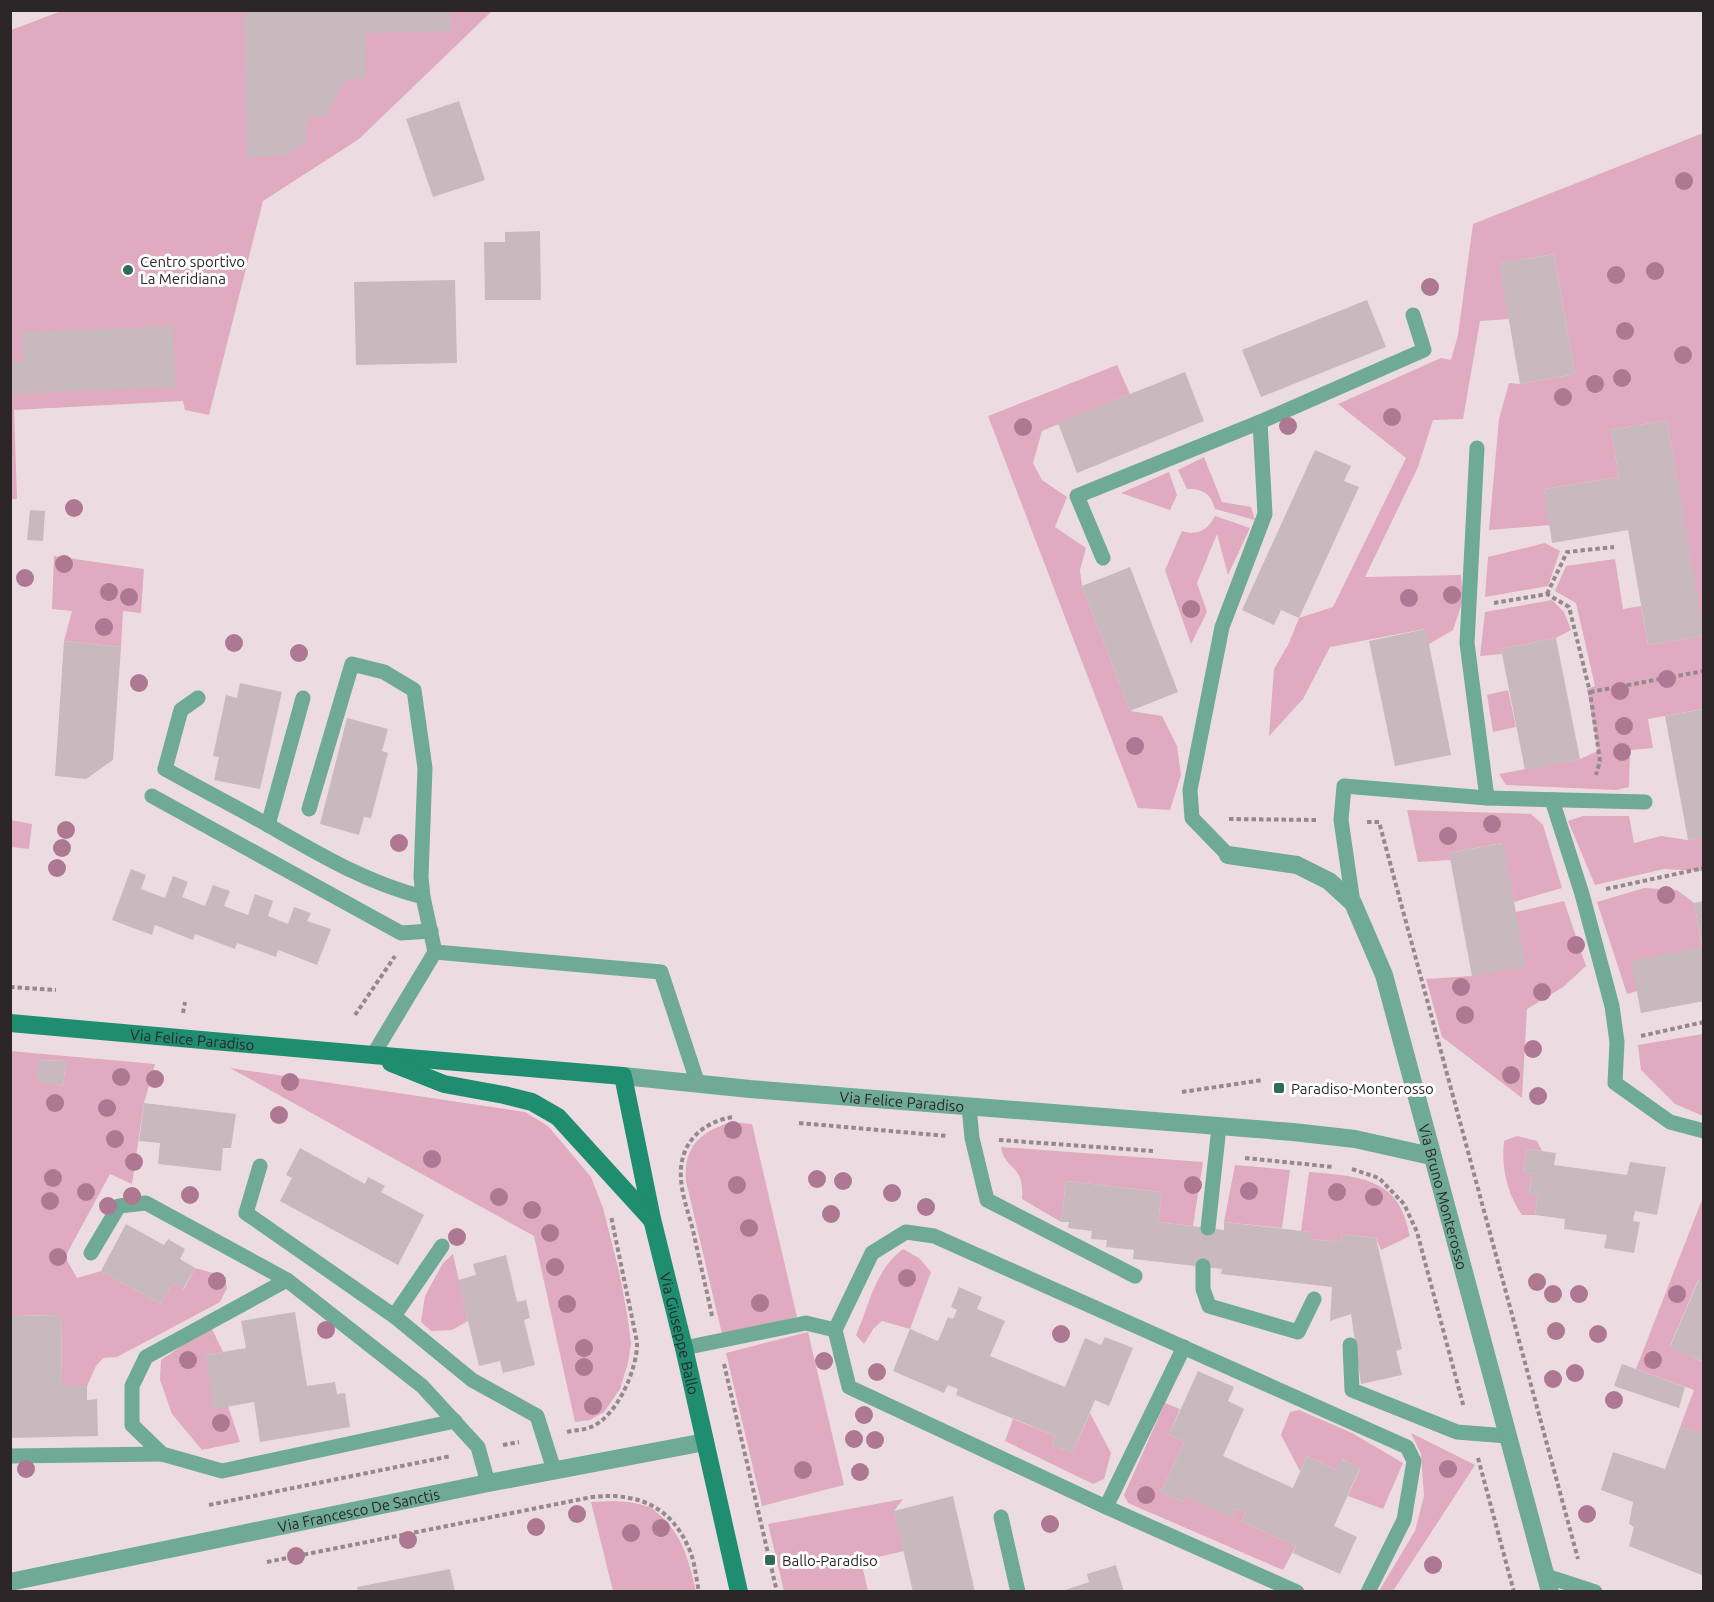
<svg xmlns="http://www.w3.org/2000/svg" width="1714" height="1602" font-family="Ubuntu,sans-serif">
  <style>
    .green { fill: #e0aac0; fill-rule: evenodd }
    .building { fill: #c8b9bf }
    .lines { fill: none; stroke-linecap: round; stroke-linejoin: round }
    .path { stroke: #95898d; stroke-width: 4; stroke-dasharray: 4.5 3; stroke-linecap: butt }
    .lane { stroke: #6eaa95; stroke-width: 15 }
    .street { stroke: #6eaa95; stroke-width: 18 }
    .secondary { stroke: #1e8d70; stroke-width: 18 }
    .tree { fill: #ae7893 }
    .poi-dot { fill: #2d6c58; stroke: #fff; stroke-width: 2 }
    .labels { text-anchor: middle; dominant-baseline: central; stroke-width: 6; stroke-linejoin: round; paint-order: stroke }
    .poi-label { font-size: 15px; fill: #2c2628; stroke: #fff; text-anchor: start }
    .street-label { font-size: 15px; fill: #2c2628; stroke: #fff }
  </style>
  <rect width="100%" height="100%" fill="#ecdce2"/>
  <!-- green -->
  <g class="green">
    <path d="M64,10L492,11L359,139L263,201L209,415L185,410L183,401L14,410L17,499H11V30Z"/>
    <path d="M1703,133V635L1667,420L1611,430L1619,477L1544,489L1550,525L1489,530L1499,419L1509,383L1520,384L1575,374L1554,254L1500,263L1509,319L1480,321L1463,419L1433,420L1418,467L1365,577L1461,575L1463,600L1453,630L1429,644L1425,629L1330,647L1303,699L1269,736L1274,669L1289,643L1299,618L1333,607L1406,458L1338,404L1441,358L1451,360L1458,335L1473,224Z"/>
    <path d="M1117,365L1130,394L1042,431L1033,463L1042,480L1067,497L1055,527L1086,548L1080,570L1082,586L1130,711L1162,716L1177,746L1181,775L1170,810L1138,808L988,416Z"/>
    <path d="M1204,457L1222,502L1251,507L1255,520L1215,509C1211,494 1203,488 1187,489L1178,470Z"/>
    <path d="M1169,472L1177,495L1170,510L1121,493Z"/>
    <path d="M1215,516L1250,528L1228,575L1217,534L1197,583L1207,612L1191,644L1165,570L1182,531C1197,536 1208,530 1215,516Z"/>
    <path d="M1545,543L1560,551L1548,586L1485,597L1488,557Z"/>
    <path d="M54,556L144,569L141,613L123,611L121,647L64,641L72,611L52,609Z"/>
    <path d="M1615,559L1623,609L1641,606L1648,645L1703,636V709L1648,719L1653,748L1630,750L1629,787L1616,790L1506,785L1499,774L1580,759L1598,751L1587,689L1595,686L1576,603L1555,591L1566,566Z"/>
    <path d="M1552,600L1564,612L1571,630L1556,638L1501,649L1502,654L1480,656L1485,612Z"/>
    <path d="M1508,690L1516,727L1493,732L1487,695Z"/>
    <path d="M1407,810L1531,814L1543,825L1562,888L1514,902L1502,843L1449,853L1451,860L1418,862Z"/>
    <path d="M1583,816H1629L1634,843L1661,836L1688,840L1703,837V871L1664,869L1595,885L1568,821Z"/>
    <path d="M10,820L32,824L29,849L11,847Z"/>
    <path d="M1644,888L1677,890L1694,903L1702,947L1637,991L1627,994L1597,902Z"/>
    <path d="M1564,901L1586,966L1563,987L1527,1009L1522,1098L1442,1037L1426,979L1472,976L1516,912Z"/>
    <path d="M1703,1034H1704L1703,1116L1675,1104L1641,1070L1638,1045Z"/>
    <path d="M10,1051L155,1064L144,1103L132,1184L110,1174L65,1257L77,1278L101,1271L161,1304L173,1283L184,1289L195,1268L224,1276L227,1288L220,1302L117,1357L103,1358L96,1366L87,1386H62L61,1315L11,1316ZM40,1060L66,1061L63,1086L37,1080Z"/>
    <path d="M230,1068L525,1112L548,1126L591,1177L603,1208L619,1271L627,1314L631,1343L628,1363L620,1389L604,1412L590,1420L575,1422L534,1236Z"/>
    <path d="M731,1122L752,1124L797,1317L722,1334L686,1181C683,1146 701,1132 731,1122Z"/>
    <path d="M1517,1136L1537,1141L1542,1151L1527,1149L1523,1172L1532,1174L1529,1193L1538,1195L1535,1215H1522C1507,1194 1501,1167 1504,1141Z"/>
    <path d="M1001,1147L1203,1162L1193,1226L1158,1222L1162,1192L1066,1181L1061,1222L1022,1199C1025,1164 1005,1171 1001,1147Z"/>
    <path d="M1235,1165L1290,1170L1282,1228L1224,1222Z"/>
    <path d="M1309,1172C1340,1175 1382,1175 1399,1205C1405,1214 1407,1226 1410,1236L1381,1250L1376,1238L1342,1234L1341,1242L1310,1239V1232L1301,1231Z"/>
    <path d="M1703,1197V1281L1698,1280L1670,1346L1703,1362V1435L1680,1427L1694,1390L1636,1369Z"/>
    <path d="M903,1249L919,1258L931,1272L910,1329L882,1321L874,1328L864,1344L856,1335C870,1304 874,1271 903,1249Z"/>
    <path d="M453,1254L468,1321L452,1330L431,1331L421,1322L425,1296L443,1263Z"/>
    <path d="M212,1329L223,1352L205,1355L228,1406L240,1442L202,1450L172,1414L160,1380L161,1360L186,1343Z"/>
    <path d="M808,1332L844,1485L762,1506L726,1353Z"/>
    <path d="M1165,1403L1180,1409L1169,1435L1184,1442L1161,1492L1183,1502L1186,1496L1232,1517L1236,1509L1246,1513L1242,1522L1296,1546L1283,1570L1128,1503L1124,1495Z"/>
    <path d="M1299,1410L1352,1433L1403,1463L1383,1509L1348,1496L1360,1469L1342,1459L1337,1470L1307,1456L1300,1471L1281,1435L1290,1412Z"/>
    <path d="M1090,1413L1111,1453L1104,1479L1093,1484L1005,1441L1013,1419L1055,1436L1052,1445L1073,1453Z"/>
    <path d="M1411,1433L1475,1465L1393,1591H1379L1415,1531L1424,1496L1421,1454Z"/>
    <path d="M903,1499L894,1511L904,1551L861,1561L868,1591H784L768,1524Z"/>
    <path d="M615,1501C627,1502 640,1503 651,1508C655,1510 658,1514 662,1517C684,1538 689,1563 696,1591H613L591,1502Z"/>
  </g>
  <!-- building -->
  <g class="building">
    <path d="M244,10H451V31L366,33L365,78L345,81L325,117H308L306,141L286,156L247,157Z"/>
    <path d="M459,101L485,180L433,197L406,119Z"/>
    <path d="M540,231L541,300H485L484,242H505V232Z"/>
    <path d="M1554,254L1575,374L1520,384L1499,263Z"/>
    <path d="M455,280L457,363L356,365L354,282Z"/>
    <path d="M1367,300L1386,347L1261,397L1242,350Z"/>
    <path d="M173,326L176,387L10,394V362H23L22,332Z"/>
    <path d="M1185,372L1204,421L1077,473L1058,423Z"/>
    <path d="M1667,420L1704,636L1648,645L1628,530L1552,543L1544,489L1619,477L1611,430Z"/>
    <path d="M1315,450L1351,466L1344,481L1359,487L1299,618L1281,610L1274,625L1242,610Z"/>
    <path d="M30,510L45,511L43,541L27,540Z"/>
    <path d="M1130,567L1178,692L1130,711L1082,586Z"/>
    <path d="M1426,629L1451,755L1395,766L1369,641Z"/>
    <path d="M1556,638L1580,759L1525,770L1501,649Z"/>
    <path d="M64,641L121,647L113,760L86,779L55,776Z"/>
    <path d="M240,683L282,692L260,789L214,780L219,757L213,756L226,695L237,698Z"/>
    <path d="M1704,709V837L1688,840L1665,716Z"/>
    <path d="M347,718L388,729L382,751L388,753L371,818L364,817L359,835L320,824Z"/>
    <path d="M1503,843L1526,966L1472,976L1449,853Z"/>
    <path d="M131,869L146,875L141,889L165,898L173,876L188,882L182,897L205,906L213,885L230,891L224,906L248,915L255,894L273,901L268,916L288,924L294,907L311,913L307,921L331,929L317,965L278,950L276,957L237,943L235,949L195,934L193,940L155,925L152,935L112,920Z"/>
    <path d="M1704,901V946H1702L1694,903Z"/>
    <path d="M1704,946V1001L1641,1013L1631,961Z"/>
    <path d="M39,1060L66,1061L63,1086L36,1080Z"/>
    <path d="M144,1103L236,1114L231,1148H223L221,1171L158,1164L160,1143L139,1141Z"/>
    <path d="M300,1148L365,1184L368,1177L385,1186L381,1192L424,1215L398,1265L280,1201L292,1178L286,1175Z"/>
    <path d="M1527,1149L1556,1153L1554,1165L1627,1175L1630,1162L1666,1167L1657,1215L1635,1211L1633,1221L1640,1222L1634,1253L1604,1248L1607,1235L1564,1229L1565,1219L1535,1215L1538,1195L1529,1194L1532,1174L1523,1172Z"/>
    <path d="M1066,1181L1162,1192L1158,1222L1224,1230V1222L1311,1232L1310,1239L1341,1242L1342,1234L1376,1238L1402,1349L1396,1351L1402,1375L1361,1384L1351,1314L1330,1321L1332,1287L1221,1274L1222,1269L1133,1259L1134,1250L1106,1247L1107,1240L1091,1239L1092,1231L1068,1228L1069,1222H1061Z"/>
    <path d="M126,1224L164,1245L168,1239L185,1249L180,1259L195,1268L183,1289L173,1283L161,1304L101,1271Z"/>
    <path d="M506,1255L517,1302L526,1300L530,1318L524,1320L535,1365L503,1373L500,1361L479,1366L458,1280L476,1275L473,1264Z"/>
    <path d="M1699,1279L1704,1281V1362L1670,1347Z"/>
    <path d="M959,1287L982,1297L977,1309L1005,1321L990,1356L1065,1387L1085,1338L1101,1345L1105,1337L1133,1348L1109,1406L1095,1400L1073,1453L1052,1445L1055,1436L956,1395L958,1389L948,1385L944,1393L893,1371L910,1329L938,1341L948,1317L953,1319L957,1310L951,1307Z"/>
    <path d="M295,1312L307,1386L335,1382L337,1394L345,1393L350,1427L260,1442L254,1402L214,1409L205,1355L246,1348L241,1321Z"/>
    <path d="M61,1315L62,1386H87V1400L97,1399L98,1436L10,1438V1316Z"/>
    <path d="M1622,1364L1685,1387L1679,1408L1614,1386Z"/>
    <path d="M1198,1371L1234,1387L1228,1401L1244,1409L1223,1456L1293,1488L1307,1456L1337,1470L1341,1459L1360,1468L1334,1526L1357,1537L1340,1574L1293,1553L1296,1546L1242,1522L1246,1513L1236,1509L1232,1518L1186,1496L1183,1502L1161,1492L1184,1442L1169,1435Z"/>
    <path d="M1680,1427L1704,1435V1576L1629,1546L1634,1527L1629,1524L1633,1502L1601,1490L1613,1452L1665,1469Z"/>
    <path d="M953,1496L975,1592H913L894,1511Z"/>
    <path d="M1116,1565L1124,1592H1059L1089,1582L1087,1574Z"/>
    <path d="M450,1569L455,1592H358L357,1587Z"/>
  </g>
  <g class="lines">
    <!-- path -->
    <g class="path">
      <path d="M1547,594L1567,552L1614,547"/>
      <path d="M1494,603L1547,594L1569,607L1590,692L1600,761L1596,775"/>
      <path d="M1590,692L1704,671"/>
      <path d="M1229,819L1317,820"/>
      <path d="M1367,822H1379L1578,1559"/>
      <path d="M1606,889L1704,868"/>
      <path d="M10,987L56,990"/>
      <path d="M183,1013L185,1002"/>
      <path d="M355,1015L395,956"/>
      <path d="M1641,1036L1704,1022"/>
      <path d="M1182,1092L1263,1080"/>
      <path d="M799,1123L947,1136"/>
      <path d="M999,1140L1153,1151"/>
      <path d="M1245,1158L1333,1167"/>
      <path d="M1352,1169L1379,1178L1404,1204L1417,1232L1464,1408"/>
      <path d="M712,1316C706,1287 699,1259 693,1230C687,1208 676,1180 683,1157C689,1134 712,1119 735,1117"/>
      <path d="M724,1364L777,1592"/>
      <path d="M567,1432C575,1430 584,1430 591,1427C617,1417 638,1368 637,1342L611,1216"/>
      <path d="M503,1445L519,1442"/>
      <path d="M1478,1458L1514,1592"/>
      <path d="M209,1505L451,1456"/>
      <path d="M267,1562L592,1497C637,1492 672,1506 690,1551C695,1563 696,1578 699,1592"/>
    </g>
    <!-- lane -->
    <g class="lane">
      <path d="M1103,558L1077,496L1260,422L1424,350L1413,315"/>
      <path d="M198,698L181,710L165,769C199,788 234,806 268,825C319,854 365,882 423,897"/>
      <path d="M152,796L401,933L431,931"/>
      <path d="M1487,798L1645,802"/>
      <path d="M1552,800L1582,894L1612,1006L1617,1042L1615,1083L1670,1122L1704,1131"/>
      <path d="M309,809L352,664L384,672L414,690L425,768L421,877L423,897L435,952"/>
      <path d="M268,825L303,698"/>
      <path d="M1228,855L1192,818L1190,790L1222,627L1265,514L1260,422"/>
      <path d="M1353,903L1341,820L1344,786L1487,798L1467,643L1477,448"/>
      <path d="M373,1055L435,952L661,972L698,1084"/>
      <path d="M969,1107L972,1138L987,1200L1135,1276"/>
      <path d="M260,1166L246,1213L394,1316L472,1380L537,1416L554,1470"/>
      <path d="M1208,1228L1219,1127"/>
      <path d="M91,1253L119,1206L146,1203L287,1280L422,1386L478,1447L488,1483"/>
      <path d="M1203,1266V1289L1209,1306L1298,1332L1314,1299"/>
      <path d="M287,1280L146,1357L132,1386V1425L162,1454L222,1471L455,1421"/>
      <path d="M394,1316L442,1246"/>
      <path d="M1350,1345L1352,1390L1457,1432L1507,1436"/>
      <path d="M684,1348L806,1323L835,1330"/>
      <path d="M10,1456L162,1454"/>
      <path d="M1106,1507L1184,1347"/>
      <path d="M1001,1517L1018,1592"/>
      <path d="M1546,1576L1595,1592"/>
      <path d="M1297,1592L1106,1507L849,1387L835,1330L872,1253L906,1232L934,1236L1407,1447L1414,1461L1404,1520L1368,1592"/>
    </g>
    <!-- street -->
    <g class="street">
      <path id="s1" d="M1228,855L1297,865L1329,881L1353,903L1384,975L1550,1592"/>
      <path id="s2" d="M623,1076L750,1089L1293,1132L1355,1139L1431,1156"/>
      <path id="s3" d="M10,1582L488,1483L705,1442"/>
    </g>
    <!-- secondary -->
    <g class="secondary">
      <path id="s4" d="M10,1023L373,1055L623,1076L652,1219L684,1348L739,1592"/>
      <path d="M391,1063L444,1084L504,1095L532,1102L558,1117L651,1219"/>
    </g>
  </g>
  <!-- trees -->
  <g class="tree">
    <circle cx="1684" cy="181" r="9"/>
    <circle cx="1655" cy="271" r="9"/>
    <circle cx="1616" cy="275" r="9"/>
    <circle cx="1430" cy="287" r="9"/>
    <circle cx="1625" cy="331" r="9"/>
    <circle cx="1683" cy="355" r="9"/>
    <circle cx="1622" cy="378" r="9"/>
    <circle cx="1595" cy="384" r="9"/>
    <circle cx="1563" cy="397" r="9"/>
    <circle cx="1392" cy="417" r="9"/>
    <circle cx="1288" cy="426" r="9"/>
    <circle cx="1023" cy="427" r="9"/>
    <circle cx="74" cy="508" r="9"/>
    <circle cx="64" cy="564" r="9"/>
    <circle cx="25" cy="578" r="9"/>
    <circle cx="109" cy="592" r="9"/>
    <circle cx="1452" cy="595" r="9"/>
    <circle cx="129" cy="597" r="9"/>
    <circle cx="1409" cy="598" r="9"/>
    <circle cx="1191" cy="609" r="9"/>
    <circle cx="104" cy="627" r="9"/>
    <circle cx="234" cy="643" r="9"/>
    <circle cx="299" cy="653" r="9"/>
    <circle cx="1667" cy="679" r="9"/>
    <circle cx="139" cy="683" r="9"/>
    <circle cx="1620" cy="691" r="9"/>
    <circle cx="1624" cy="726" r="9"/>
    <circle cx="1135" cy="746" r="9"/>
    <circle cx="1622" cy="752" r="9"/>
    <circle cx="1492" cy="824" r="9"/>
    <circle cx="66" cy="830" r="9"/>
    <circle cx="1448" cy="836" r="9"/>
    <circle cx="399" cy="843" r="9"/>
    <circle cx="62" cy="848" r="9"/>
    <circle cx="57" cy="868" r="9"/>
    <circle cx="1666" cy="895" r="9"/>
    <circle cx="1576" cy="945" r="9"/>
    <circle cx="1461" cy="987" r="9"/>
    <circle cx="1542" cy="992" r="9"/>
    <circle cx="1465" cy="1015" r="9"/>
    <circle cx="1533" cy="1049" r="9"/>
    <circle cx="1511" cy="1075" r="9"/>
    <circle cx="121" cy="1077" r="9"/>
    <circle cx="155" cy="1079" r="9"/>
    <circle cx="290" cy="1082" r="9"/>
    <circle cx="1538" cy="1096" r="9"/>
    <circle cx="55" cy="1103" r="9"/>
    <circle cx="107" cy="1108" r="9"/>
    <circle cx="279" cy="1115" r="9"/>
    <circle cx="733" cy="1130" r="9"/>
    <circle cx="115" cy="1139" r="9"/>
    <circle cx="432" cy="1159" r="9"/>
    <circle cx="134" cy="1162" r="9"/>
    <circle cx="53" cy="1178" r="9"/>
    <circle cx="817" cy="1179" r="9"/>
    <circle cx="843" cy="1181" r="9"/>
    <circle cx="737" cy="1185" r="9"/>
    <circle cx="1193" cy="1185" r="9"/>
    <circle cx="1249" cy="1191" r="9"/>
    <circle cx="86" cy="1192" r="9"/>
    <circle cx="1337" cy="1192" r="9"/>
    <circle cx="892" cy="1193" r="9"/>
    <circle cx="190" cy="1195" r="9"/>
    <circle cx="132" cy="1196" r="9"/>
    <circle cx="499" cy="1197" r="9"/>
    <circle cx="1374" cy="1197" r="9"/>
    <circle cx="50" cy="1201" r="9"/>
    <circle cx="108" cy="1206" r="9"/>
    <circle cx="926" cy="1207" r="9"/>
    <circle cx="532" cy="1210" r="9"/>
    <circle cx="831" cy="1214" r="9"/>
    <circle cx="749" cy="1228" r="9"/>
    <circle cx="550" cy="1233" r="9"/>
    <circle cx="457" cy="1237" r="9"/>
    <circle cx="58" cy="1257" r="9"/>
    <circle cx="555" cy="1267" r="9"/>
    <circle cx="907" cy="1278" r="9"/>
    <circle cx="217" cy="1281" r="9"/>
    <circle cx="1537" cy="1282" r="9"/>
    <circle cx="1553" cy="1294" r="9"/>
    <circle cx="1579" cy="1294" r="9"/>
    <circle cx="1677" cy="1294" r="9"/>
    <circle cx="760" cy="1303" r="9"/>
    <circle cx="567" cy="1304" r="9"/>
    <circle cx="326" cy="1330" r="9"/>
    <circle cx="1556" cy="1331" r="9"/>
    <circle cx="1061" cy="1334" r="9"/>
    <circle cx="1598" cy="1334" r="9"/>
    <circle cx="584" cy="1348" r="9"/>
    <circle cx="188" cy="1360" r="9"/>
    <circle cx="1653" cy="1360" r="9"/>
    <circle cx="824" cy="1361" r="9"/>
    <circle cx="584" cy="1367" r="9"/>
    <circle cx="877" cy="1372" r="9"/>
    <circle cx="1575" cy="1373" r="9"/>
    <circle cx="1553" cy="1379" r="9"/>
    <circle cx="1614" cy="1400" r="9"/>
    <circle cx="593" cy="1406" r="9"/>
    <circle cx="864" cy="1415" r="9"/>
    <circle cx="221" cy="1423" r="9"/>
    <circle cx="854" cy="1439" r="9"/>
    <circle cx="875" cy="1440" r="9"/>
    <circle cx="26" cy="1469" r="9"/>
    <circle cx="1448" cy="1469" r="9"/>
    <circle cx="803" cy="1470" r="9"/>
    <circle cx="860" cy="1472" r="9"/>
    <circle cx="1146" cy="1495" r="9"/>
    <circle cx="577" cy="1514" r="9"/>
    <circle cx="1587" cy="1514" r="9"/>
    <circle cx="1050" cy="1524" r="9"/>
    <circle cx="536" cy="1527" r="9"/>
    <circle cx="661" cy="1528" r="9"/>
    <circle cx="631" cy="1533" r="9"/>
    <circle cx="408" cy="1540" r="9"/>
    <circle cx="296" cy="1556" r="9"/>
    <circle cx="1433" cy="1565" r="9"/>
  </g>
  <!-- markers -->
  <g class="poi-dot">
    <circle cx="128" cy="270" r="6"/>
    <rect x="1273" y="1082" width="12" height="12" rx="3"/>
    <rect x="764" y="1554" width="12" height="12" rx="3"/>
  </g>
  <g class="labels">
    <!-- poi labels -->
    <g class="poi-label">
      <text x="140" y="261">Centro sportivo<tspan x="140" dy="17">La Meridiana</tspan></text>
      <text x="1291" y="1088">Paradiso-Monterosso</text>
      <text x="782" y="1560">Ballo-Paradiso</text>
    </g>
    <!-- street labels -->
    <g class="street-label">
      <text stroke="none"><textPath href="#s4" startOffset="183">Via Felice Paradiso</textPath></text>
      <text stroke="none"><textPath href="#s2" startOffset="280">Via Felice Paradiso</textPath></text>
      <text stroke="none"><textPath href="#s1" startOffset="446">Via Bruno Monterosso</textPath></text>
      <text stroke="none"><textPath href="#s4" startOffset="879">Via Giuseppe Ballo</textPath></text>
      <text stroke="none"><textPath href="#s3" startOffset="356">Via Francesco De Sanctis</textPath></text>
    </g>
  </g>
  <!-- border -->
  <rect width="1714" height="1602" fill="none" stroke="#2c2628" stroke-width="24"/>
</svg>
